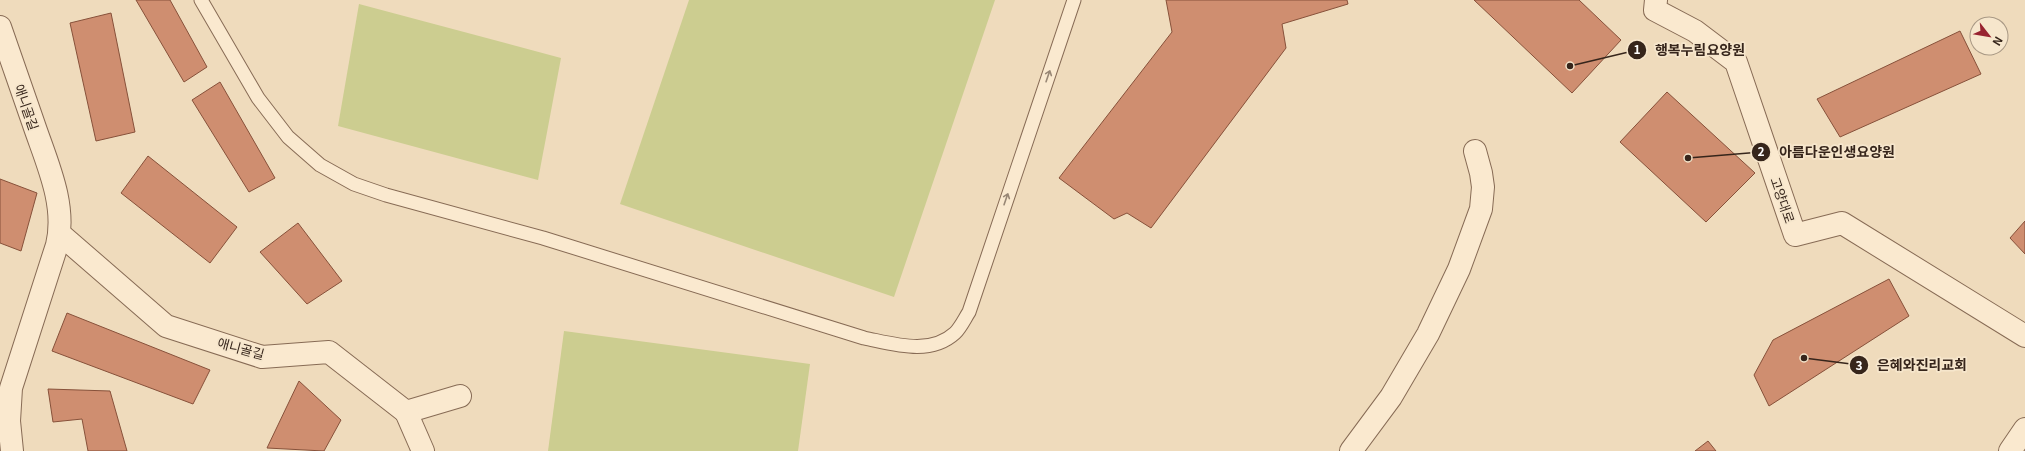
<svg xmlns="http://www.w3.org/2000/svg" width="2025" height="451" font-family="Georgia,'Noto Sans KR',serif">
  <style>
    .green { fill: #cccd90 }
    .building { fill: #cf8e70; stroke: #87513a }
    .lines { fill: none; stroke-linecap: round; stroke-linejoin: round }
    .service-casing { stroke: #876b55; stroke-width: 15 }
    .minor-casing { stroke: #876b55; stroke-width: 24 }
    .tertiary-casing { stroke: #876b55; stroke-width: 24 }
    .service { stroke: #fae9cf; stroke-width: 13 }
    .minor { stroke: #fae9cf; stroke-width: 22 }
    .tertiary { stroke: #fae9cf; stroke-width: 22 }
    .oneway { stroke: #988775 }
    .labels { text-anchor: middle; dominant-baseline: central; stroke-width: 3.5; stroke-linejoin: round; paint-order: stroke }
    .street-label { font-size: 13px; fill: #36251b; stroke: #f6e6cc }
    .leader { fill: none; stroke: #36251b; stroke-width: 1.5 }
    .callout-dot { fill: #36251b; stroke: #f6e6cc; stroke-width: 1.5 }
    .mark-label { font-size: 12px; text-anchor: middle; font-weight: bold; fill: #fff }
    .callout-label { font-size: 14px; text-anchor: middle; font-weight: bold; fill: #36251b; stroke: #f6e6cc; stroke-width: 3.5; stroke-linejoin: round; paint-order: stroke }
  </style>
  <rect width="100%" height="100%" fill="#efdbbc"/>
  <!-- green -->
  <g class="green">
    <path d="M689,0H995L894,297L620,204Z"/>
    <path d="M359,4L561,58L538,180L338,126Z"/>
    <path d="M564,331L810,364L798,451H548Z"/>
  </g>
  <!-- building -->
  <g class="building">
    <path d="M136,0H170L207,67L184,82Z"/>
    <path d="M1166,0H1347L1348,4L1282,24L1286,48L1151,228L1127,213L1114,219L1059,178L1172,32Z"/>
    <path d="M1474,0H1579L1621,40L1572,93Z"/>
    <path d="M111,13L135,132L96,141L70,23Z"/>
    <path d="M1960,31L1981,74L1840,137L1817,99Z"/>
    <path d="M220,82L275,178L249,192L192,100Z"/>
    <path d="M1667,92L1755,173L1706,222L1620,142Z"/>
    <path d="M148,156L237,227L210,263L121,193Z"/>
    <path d="M0,179L37,193L21,251L0,243Z"/>
    <path d="M2025,221V254L2010,238Z"/>
    <path d="M298,223L342,281L307,304L260,252Z"/>
    <path d="M1889,279L1909,316L1769,406L1754,375L1773,340Z"/>
    <path d="M67,313L210,370L193,404L52,351Z"/>
    <path d="M299,381L341,420L324,451L267,448Z"/>
    <path d="M48,389L110,391L127,451H88L82,419L53,422Z"/>
    <path d="M1708,441L1716,451H1695Z"/>
  </g>
  <g class="lines">
    <defs>
      <path id="service" d="M201,0L258,98L288,137L320,165L354,184L386,195L543,238L864,338C894,344 930,356 955,333C961,327 965,318 969,312L1074,0"/>
      <g id="minor">
        <path d="M1656,0L1655,10L1695,31L1736,62L1795,235L1842,223L2025,336"/>
        <path d="M60,234L166,326L262,357L329,352L406,412L460,396"/>
        <path d="M406,412L423,451"/>
        <path d="M1351,451L1391,397L1428,334L1459,269L1481,209L1483,187L1481,173L1475,151"/>
        <path d="M2010,451L2025,429"/>
      </g>
      <path id="tertiary" d="M0,27C11,59 22,90 33,122C46,161 67,204 57,245L11,388L9,421L12,451"/>
    </defs>
    <!-- service casing -->
    <use href="#service" class="service-casing"/>
    <!-- minor casing -->
    <use href="#minor" class="minor-casing"/>
    <!-- tertiary casing -->
    <use href="#tertiary" class="tertiary-casing"/>
    <!-- service -->
    <use href="#service" class="service"/>
    <!-- minor -->
    <use href="#minor" class="minor"/>
    <!-- tertiary -->
    <use href="#tertiary" class="tertiary"/>
  </g>
  <!-- one-way arrows -->
  <defs><path id="oneway-shaft" d="M-6 0H5M1.5-3L5.5 0L1.5 3" fill="none" stroke-width="1.6" stroke-linecap="round" stroke-linejoin="round"/></defs>
  <g class="oneway">
    <use href="#oneway-shaft" transform="translate(1048 76) rotate(-71)"/>
    <use href="#oneway-shaft" transform="translate(1006 199) rotate(-71)"/>
  </g>
  <g class="labels">
    <!-- street labels -->
    <g class="street-label">
      <text transform="translate(27 107) rotate(71)">애니골길</text>
      <text transform="translate(1783 200) rotate(71)">고양대로</text>
      <text transform="translate(241 348) rotate(15)">애니골길</text>
    </g>
  </g>
  <!-- callouts -->
  <path class="leader" d="M1570 66L1637 50M1688 158L1761 152M1804 358L1859 365"/>
  <g class="callout-dot">
    <circle cx="1570" cy="66" r="4"/>
    <circle cx="1688" cy="158" r="4"/>
    <circle cx="1804" cy="358" r="4"/>
    <circle cx="1637" cy="50" r="10"/>
    <circle cx="1761" cy="152" r="10"/>
    <circle cx="1859" cy="365" r="10"/>
  </g>
  <g class="mark-label">
    <text x="1637" y="54">1</text>
    <text x="1761" y="156">2</text>
    <text x="1859" y="370">3</text>
  </g>
  <g class="callout-label">
    <text x="1700" y="55">행복누림요양원</text>
    <text x="1837" y="157">아름다운인생요양원</text>
    <text x="1922" y="370">은혜와진리교회</text>
  </g>
  <!-- north arrow -->
  <g transform="translate(1989 36) rotate(121)"><circle r="19" fill="#f6e6cc" stroke="#a99985"/>
  <path d="M0-3L7 15L0 10L-7 15Z" fill="#982330"/>
  <text y="-6" font-size="11" font-weight="bold" text-anchor="middle" fill="#36251b">N</text>
  </g>
</svg>
